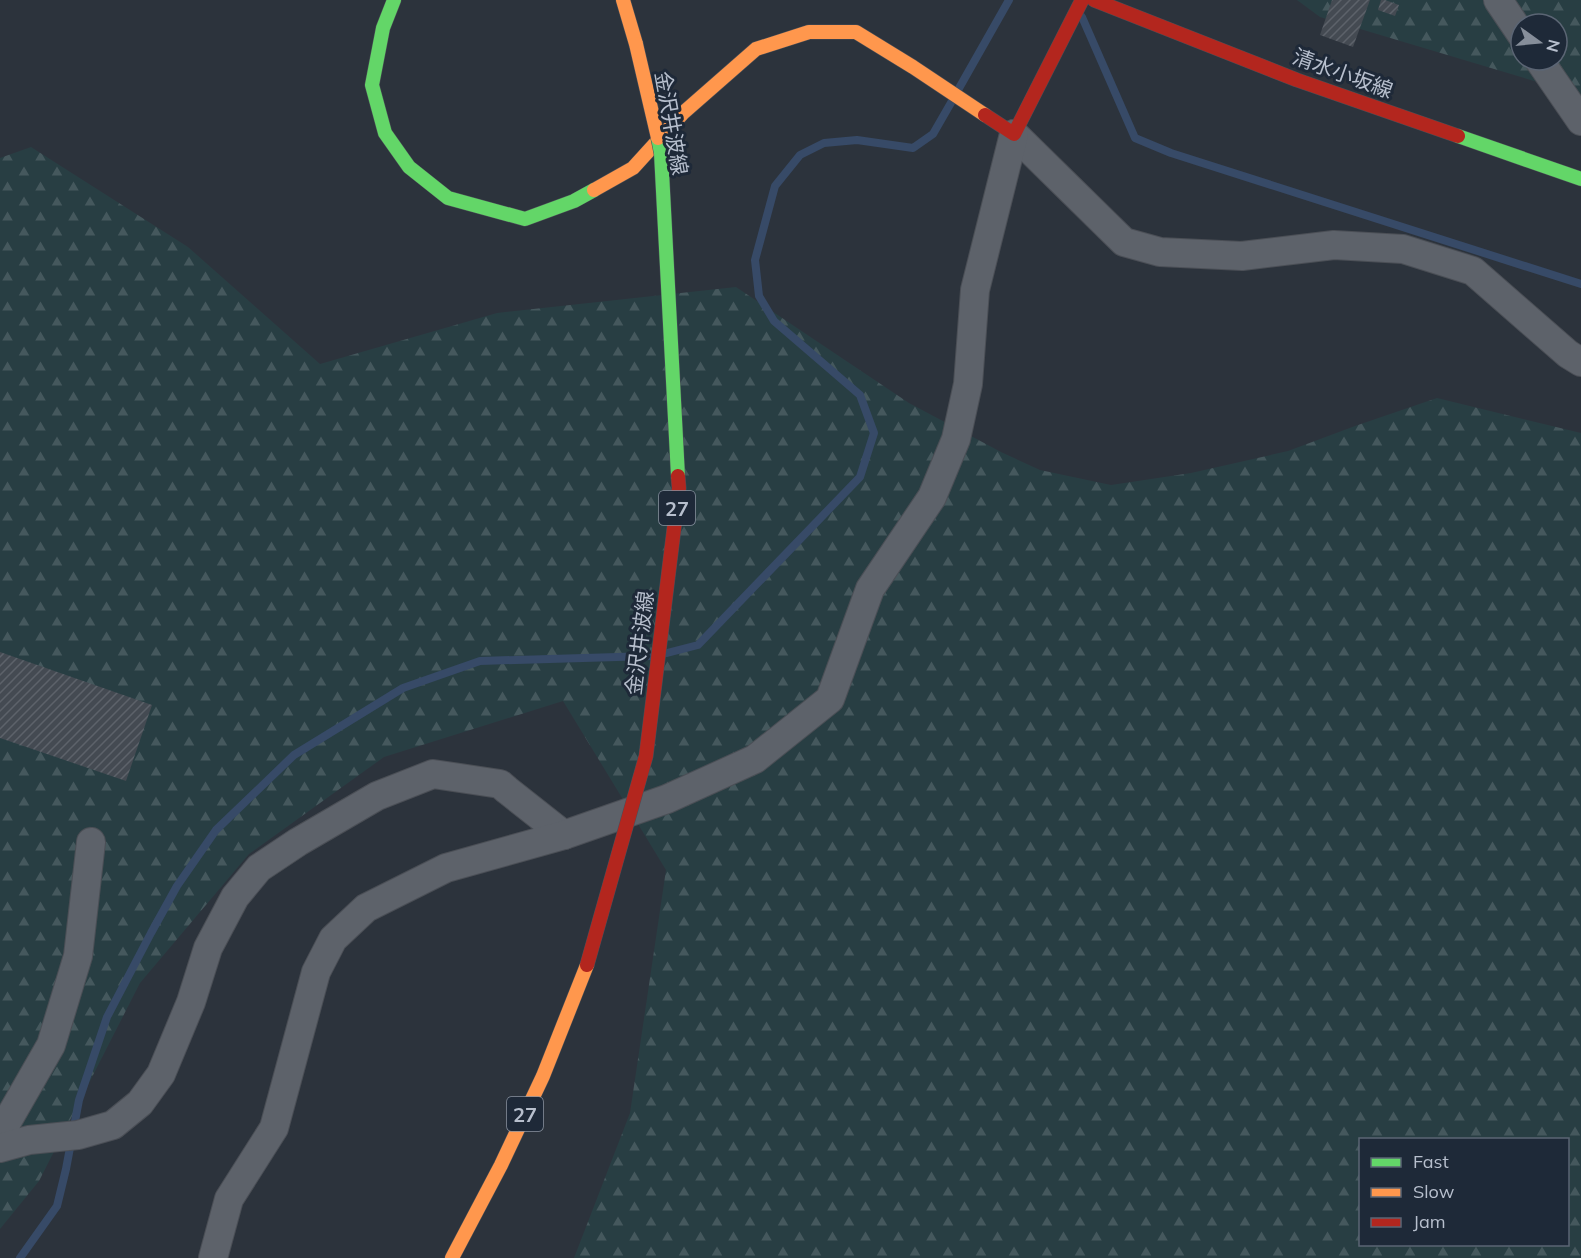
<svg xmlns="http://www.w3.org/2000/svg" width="1581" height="1258" font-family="Mulish,'Noto Sans JP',sans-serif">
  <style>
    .forest { fill: url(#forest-firs); fill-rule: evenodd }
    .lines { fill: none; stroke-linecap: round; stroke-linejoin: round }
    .stream { stroke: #374a67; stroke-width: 8 }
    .building { fill: url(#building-hatch) }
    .street-casing { stroke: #4b4f56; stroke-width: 30 }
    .fast-casing { stroke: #4b4f56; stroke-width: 15 }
    .slow-casing { stroke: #4b4f56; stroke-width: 15 }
    .jam-casing { stroke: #4b4f56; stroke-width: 15 }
    .street { stroke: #5d626a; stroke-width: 28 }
    .fast { stroke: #63d668; stroke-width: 14 }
    .slow { stroke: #ff974d; stroke-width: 14 }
    .jam { stroke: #b3261e; stroke-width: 14 }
    .fast-bridge-casing { stroke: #4a4f59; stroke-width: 15; stroke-linecap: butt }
    .slow-bridge-casing { stroke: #4a4f59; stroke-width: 15; stroke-linecap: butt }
    .jam-bridge-casing { stroke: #4a4f59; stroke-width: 15; stroke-linecap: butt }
    .fast-bridge { stroke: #63d668; stroke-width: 14 }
    .slow-bridge { stroke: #ff974d; stroke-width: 14 }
    .jam-bridge { stroke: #b3261e; stroke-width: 14 }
    .labels { text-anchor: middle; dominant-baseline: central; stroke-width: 6; stroke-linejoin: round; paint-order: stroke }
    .shield { fill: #1e2938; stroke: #8992a0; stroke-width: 1.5 }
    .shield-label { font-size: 20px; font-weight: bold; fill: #b7bfcd }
    .street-label { font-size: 21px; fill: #b7bfcd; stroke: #1e2938 }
  </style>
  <defs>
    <pattern id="forest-firs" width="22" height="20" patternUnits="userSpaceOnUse" patternTransform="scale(1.5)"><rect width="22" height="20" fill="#283e43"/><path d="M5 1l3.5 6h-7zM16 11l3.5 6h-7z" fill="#45585d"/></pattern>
    <pattern id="building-hatch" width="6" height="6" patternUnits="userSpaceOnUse" patternTransform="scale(1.5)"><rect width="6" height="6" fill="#444a52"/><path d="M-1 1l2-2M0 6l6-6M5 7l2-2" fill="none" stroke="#5d626a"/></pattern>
  </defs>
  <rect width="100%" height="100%" fill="#2c333c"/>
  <!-- forest -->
  <g class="forest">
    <path d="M1297,0H1581V95L1320,17ZM1521,24H1557V60H1521Z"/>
    <path d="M31,147L188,247L320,364L497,313L736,287L909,403L1001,452L1040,470L1111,485L1191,473L1288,451L1355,426L1437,398L1581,433V1258H574L630,1113L666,870L563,701L384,757L249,854L140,983L39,1181L0,1229V158ZM1360,1140H1568V1244H1360Z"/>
  </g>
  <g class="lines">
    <!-- stream -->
    <g class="stream">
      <path d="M1082,17L1135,138L1171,153L1581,284"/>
      <path d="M958,90L1009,0"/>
      <path d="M667,653L698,645L860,477L874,433L860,395L774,321L759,296L755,260L775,186L800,155L824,143L857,140L913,148L933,134L952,101"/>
      <path d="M20,1258L57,1206L66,1169L79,1100L107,1017L151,933L177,886L216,830L294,755L403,688L480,661L651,656"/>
    </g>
  </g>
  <!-- building -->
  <g class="building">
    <path d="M1332,0H1370L1353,47L1320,35Z"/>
    <path d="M1381,0H1385L1399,5L1395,16L1378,10Z"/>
    <path d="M0,652L152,705L126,781L0,738Z"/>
  </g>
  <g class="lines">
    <defs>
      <g id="street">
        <path d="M1498,0L1521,34"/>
        <path d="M1539,60L1581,121"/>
        <path d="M1014,134L1124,242L1160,252L1242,256L1334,245L1403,249L1473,271L1568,354L1581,362"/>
        <path d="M0,1134L51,1045L78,956L91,842"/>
        <path d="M0,1148L29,1140L78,1135L113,1125L140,1103L161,1074L191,1002L208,948L235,897L259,868L298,842L377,796L433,774L500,784L507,790L564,835"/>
        <path d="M213,1258L229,1199L274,1128L316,972L333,939L366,908L446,868L564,835L667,799L755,759L830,699L870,589L932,497L956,439L968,384L975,290L1014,134"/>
      </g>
      <g id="fast">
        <path d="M394,0L383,28L372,85L385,133L409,167L448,198L525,219L574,201L594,190"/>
        <path d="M1458,136L1581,179"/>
      </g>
      <g id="slow">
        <path d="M623,0L636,44"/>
        <path d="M594,190L633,168L683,113L756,49L809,32H856L913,67L985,115"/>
        <path d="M452,1258L501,1165L543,1076L587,965"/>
      </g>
      <g id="jam">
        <path d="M1094,0L1297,80L1458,136"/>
        <path d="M985,115L1014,134L1082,0"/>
      </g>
    </defs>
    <!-- street casing -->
    <use href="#street" class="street-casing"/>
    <!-- fast casing -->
    <use href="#fast" class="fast-casing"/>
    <!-- slow casing -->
    <use href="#slow" class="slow-casing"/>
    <!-- jam casing -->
    <use href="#jam" class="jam-casing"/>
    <!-- street -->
    <use href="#street" class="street"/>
    <!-- fast -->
    <use href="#fast" class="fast"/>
    <!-- slow -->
    <use href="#slow" class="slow"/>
    <!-- jam -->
    <use href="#jam" class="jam"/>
    <defs>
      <path id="fast-bridge" d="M658,138L661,153L678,476"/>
      <path id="slow-bridge" d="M636,44L658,138"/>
      <path id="jam-bridge" d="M587,965L646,756L679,488L678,476"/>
    </defs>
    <!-- fast-bridge casing -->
    <use href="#fast-bridge" class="fast-bridge-casing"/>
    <!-- slow-bridge casing -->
    <use href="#slow-bridge" class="slow-bridge-casing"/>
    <!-- jam-bridge casing -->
    <use href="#jam-bridge" class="jam-bridge-casing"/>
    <!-- fast-bridge -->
    <use href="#fast-bridge" class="fast-bridge"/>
    <!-- slow-bridge -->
    <use href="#slow-bridge" class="slow-bridge"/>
    <!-- jam-bridge -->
    <use href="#jam-bridge" class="jam-bridge"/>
  </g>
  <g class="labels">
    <!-- shield labels -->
    <g class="shield">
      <rect x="659" y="491" width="36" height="34" rx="4.5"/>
      <rect x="507" y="1097" width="36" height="34" rx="4.5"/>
    </g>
    <g class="shield-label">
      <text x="677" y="508">27</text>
      <text x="525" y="1114">27</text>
    </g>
    <!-- street labels -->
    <g class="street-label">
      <text transform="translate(1343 73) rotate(20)">清水小坂線</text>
      <text transform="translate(672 123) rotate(80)">金沢井波線</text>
      <text transform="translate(639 643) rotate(-83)">金沢井波線</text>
    </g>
  </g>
  <!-- legend -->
  <rect x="1359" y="1138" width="210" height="108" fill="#1e2938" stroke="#5b6574" stroke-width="1.5"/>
  <rect x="1371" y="1158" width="30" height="9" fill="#63d668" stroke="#5b6574" stroke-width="1.5"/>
  <text x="1413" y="1168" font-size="18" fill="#b7bfcd">Fast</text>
  <rect x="1371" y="1188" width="30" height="9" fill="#ff974d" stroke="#5b6574" stroke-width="1.5"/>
  <text x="1413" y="1198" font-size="18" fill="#b7bfcd">Slow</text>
  <rect x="1371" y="1218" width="30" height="9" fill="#b3261e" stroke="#5b6574" stroke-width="1.5"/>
  <text x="1413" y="1228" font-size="18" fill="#b7bfcd">Jam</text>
  <!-- north arrow -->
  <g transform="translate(1539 42) rotate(105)"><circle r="28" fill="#1e2938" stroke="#5b6574" stroke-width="1.5"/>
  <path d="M0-4.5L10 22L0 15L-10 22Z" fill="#868e9a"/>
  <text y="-9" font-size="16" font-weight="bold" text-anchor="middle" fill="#b7bfcd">N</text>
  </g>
</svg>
